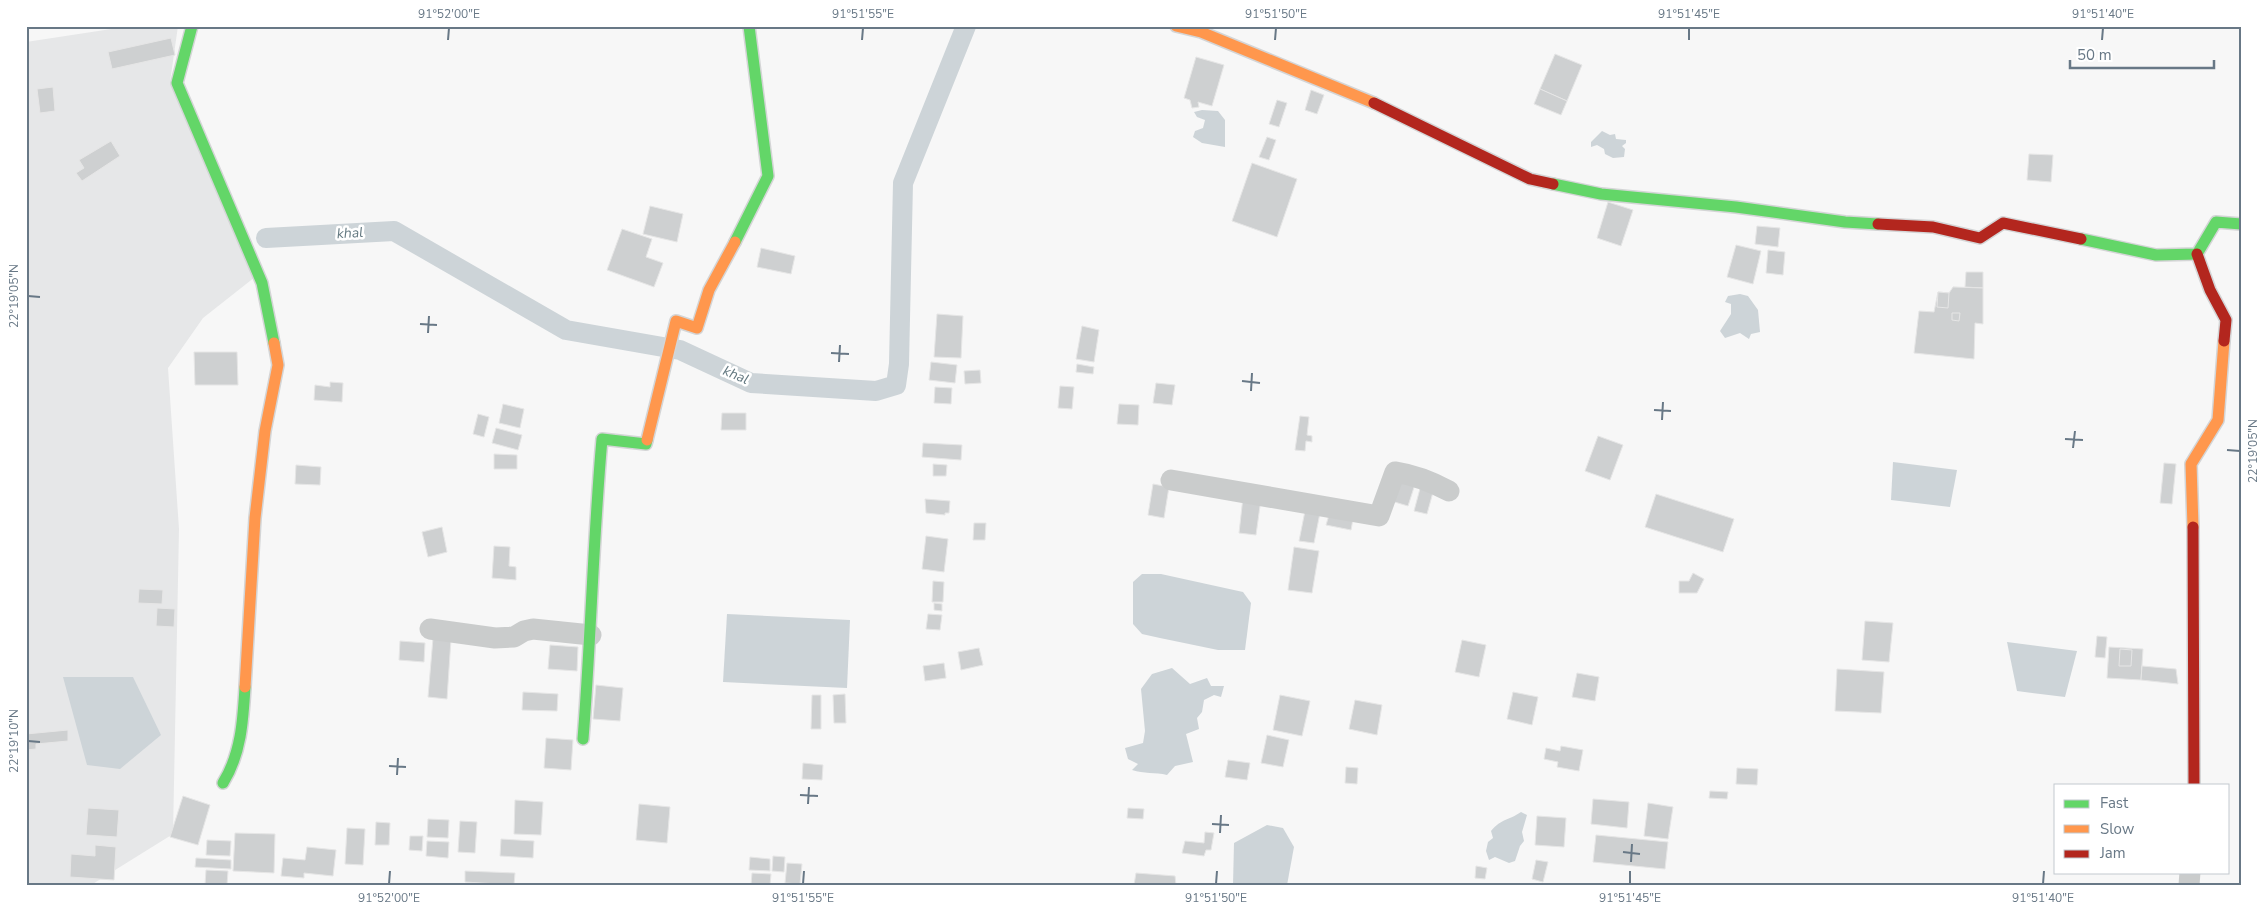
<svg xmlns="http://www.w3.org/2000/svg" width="2267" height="911" font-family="'Nunito Sans',sans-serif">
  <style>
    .built { fill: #e6e7e8 }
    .water { fill: #cdd4d8 }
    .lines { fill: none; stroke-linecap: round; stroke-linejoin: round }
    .canal { stroke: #cdd4d8; stroke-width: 20 }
    .building { fill: #ced0d1; stroke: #e6e6e6 }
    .fast-casing { stroke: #d4d5d6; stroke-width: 14 }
    .slow-casing { stroke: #d4d5d6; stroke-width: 14 }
    .jam-casing { stroke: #d4d5d6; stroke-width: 14 }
    .street { stroke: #cacccc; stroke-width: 21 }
    .fast { stroke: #63d668; stroke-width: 11 }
    .slow { stroke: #ff974d; stroke-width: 11 }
    .jam { stroke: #b3261e; stroke-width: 11 }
    .ticks { fill: none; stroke: #687886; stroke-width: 2 }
    .labels { text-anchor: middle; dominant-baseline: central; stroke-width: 5; stroke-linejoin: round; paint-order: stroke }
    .water-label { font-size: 14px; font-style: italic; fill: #647981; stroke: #fff }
    .neatline { fill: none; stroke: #687886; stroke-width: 2 }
    .ticks-label { font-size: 12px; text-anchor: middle; fill: #687886 }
  </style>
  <rect width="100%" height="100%" fill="#f7f7f7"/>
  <!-- built -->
  <path class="built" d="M131,26H178L170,82L255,277L203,318L168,368L179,529L173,834L91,885H26V42Z"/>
  <!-- water -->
  <g class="water">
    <path d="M1202,110L1218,111L1225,120V147L1202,143L1193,137L1195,131L1203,128L1205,120L1197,117L1194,112Z"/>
    <path d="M1602,131L1610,135L1615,134L1616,139L1626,140V143L1622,146L1625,149L1624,157L1613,158L1605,154L1604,149L1597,145L1591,147V142Z"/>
    <path d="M1740,294L1748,296L1758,310L1760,332L1751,334L1749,339L1740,333L1725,338L1720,331L1731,314V304L1725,302L1728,296Z"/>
    <path d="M1893,462L1957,470L1950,507L1891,500Z"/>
    <path d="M1142,574H1161L1243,592L1251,603L1245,650H1218L1160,638L1142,634L1133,624V582Z"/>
    <path d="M727,614L850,620L847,688L723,682Z"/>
    <path d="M2007,642L2077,651L2065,697L2017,691Z"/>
    <path d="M1172,668L1190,684L1207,678L1211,686H1224L1221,697L1214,695L1204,700L1202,712L1197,718L1199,729L1186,734L1193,762L1175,766L1167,775C1155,772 1144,774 1132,770L1138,764L1128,759L1125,748L1143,743L1145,731L1141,689L1152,674Z"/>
    <path d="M63,677H133L161,735L120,769L87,765Z"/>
    <path d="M1521,812L1527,815L1522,832L1524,841L1520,846L1515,861L1509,863L1495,857L1489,860L1486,851L1488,842L1493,838L1491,831C1502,818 1508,821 1521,812Z"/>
    <path d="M1267,825L1283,828L1294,847L1287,885H1233L1234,843Z"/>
  </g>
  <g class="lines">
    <!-- canal -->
    <path class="canal" d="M266,238L394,231L566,330L680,350L751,383L876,391L896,385L899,364L903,183L966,26"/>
  </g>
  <!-- building -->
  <g class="building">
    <path d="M171,38L175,55L112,69L108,52Z"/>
    <path d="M1555,54L1582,65L1567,101L1540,89Z"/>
    <path d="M1196,57L1224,65L1212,106L1198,102L1199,107L1192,108L1190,100L1184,98Z"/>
    <path d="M53,87L55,111L40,113L37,89Z"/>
    <path d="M1540,89L1567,101L1561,115L1534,104Z"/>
    <path d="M1311,90L1324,95L1317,114L1305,110Z"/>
    <path d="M1277,100L1287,103L1279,127L1269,124Z"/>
    <path d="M1267,137L1276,140L1269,160L1259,157Z"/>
    <path d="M111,141L120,156L82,181L76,173L84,168L79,160Z"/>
    <path d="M2029,154L2053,155L2051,182L2027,180Z"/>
    <path d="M1252,163L1297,179L1277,237L1232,221Z"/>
    <path d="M1608,202L1633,210L1621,246L1597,238Z"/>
    <path d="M650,206L683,214L677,242L643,234Z"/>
    <path d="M1757,226L1780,228L1778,247L1755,244Z"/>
    <path d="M622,229L652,239L646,257L663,263L654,287L607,270Z"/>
    <path d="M1736,245L1761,251L1753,284L1727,277Z"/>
    <path d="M761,248L795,256L791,274L757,267Z"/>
    <path d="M1768,250L1785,252L1783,275L1766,273Z"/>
    <path d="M1966,272H1983V288L1965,287Z"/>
    <path d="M1953,287L1963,288L1962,302L1952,301Z"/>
    <path d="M1953,287L1983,288V324L1975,323L1974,359L1914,353L1919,311L1934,312L1938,292L1949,293Z"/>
    <path d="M1938,292L1949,293L1948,308L1937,307Z"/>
    <path d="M1952,313H1960L1959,321L1952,320Z"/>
    <path d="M937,314L963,316L961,358L934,357Z"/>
    <path d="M1082,326L1099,330L1094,362L1076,359Z"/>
    <path d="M194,352H237L238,385H195Z"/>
    <path d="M931,362L957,365L955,383L929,380Z"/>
    <path d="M1077,364L1094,367L1093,374L1076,372Z"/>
    <path d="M980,370L981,383L965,384L964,371Z"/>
    <path d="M330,382L343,383L342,402L314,400L315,385L330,387Z"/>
    <path d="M1156,383L1175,385L1172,405L1153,403Z"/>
    <path d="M1060,386L1074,387L1072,409L1058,408Z"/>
    <path d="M935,387L952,388L951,404L934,403Z"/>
    <path d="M503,404L524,409L520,428L499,423Z"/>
    <path d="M1119,404L1139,405L1138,425L1117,424Z"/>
    <path d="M722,413H746V430H721Z"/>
    <path d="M478,414L489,417L484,437L473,434Z"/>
    <path d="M1300,416L1309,417L1307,435L1312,436V442L1306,441L1305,451L1295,450Z"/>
    <path d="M496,428L522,435L518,450L492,443Z"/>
    <path d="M1598,436L1623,445L1610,480L1585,471Z"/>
    <path d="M923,443L962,445L961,460L922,457Z"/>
    <path d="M494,454L517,455V469H494Z"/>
    <path d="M2164,463L2176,464L2172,504L2160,503Z"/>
    <path d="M933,464L947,465L946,476H933Z"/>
    <path d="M296,465L321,467L320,485L295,484Z"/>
    <path d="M1396,475L1416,481L1408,506L1388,500Z"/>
    <path d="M1422,481L1435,485L1427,514L1414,511Z"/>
    <path d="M1153,484L1169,487L1164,518L1148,515Z"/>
    <path d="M1656,494L1734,519L1723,552L1645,527Z"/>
    <path d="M1243,497L1261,499L1256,535L1239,533Z"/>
    <path d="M925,499L950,501L949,513H945V515L926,513Z"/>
    <path d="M1305,511L1320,513L1314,543L1299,541Z"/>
    <path d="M1329,515L1353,519L1351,530L1326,525Z"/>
    <path d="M974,523H986L985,540H973Z"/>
    <path d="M442,527L447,552L428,557L422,532Z"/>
    <path d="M926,536L948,539L944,572L922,569Z"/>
    <path d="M494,546L510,547L509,566L516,567V580L492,578Z"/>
    <path d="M1294,547L1319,551L1312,593L1288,590Z"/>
    <path d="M1693,573L1704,579L1697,593H1679V581H1689Z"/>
    <path d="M933,581L944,582L943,602H932Z"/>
    <path d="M139,589L163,590L162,604L138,603Z"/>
    <path d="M934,603L942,604V611L934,610Z"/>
    <path d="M157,608L175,609L174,627L156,626Z"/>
    <path d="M928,614L942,615L940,630L926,629Z"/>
    <path d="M1865,621L1893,623L1889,662L1862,660Z"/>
    <path d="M2097,636L2107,637L2105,658L2095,657Z"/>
    <path d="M433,638L451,639L447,699L428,697Z"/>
    <path d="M1462,640L1486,645L1479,677L1455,672Z"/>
    <path d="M400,641L425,643L424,662L399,660Z"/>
    <path d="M550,645L578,647L577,671L548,669Z"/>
    <path d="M2109,647L2143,649L2141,680L2107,678Z"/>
    <path d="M979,648L983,665L961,670L958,652Z"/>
    <path d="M2120,649L2132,650L2131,666H2119Z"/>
    <path d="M944,663L946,678L925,681L923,666Z"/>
    <path d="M2142,666L2176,669L2178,684L2141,680Z"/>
    <path d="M1837,669L1884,672L1881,713L1835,711Z"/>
    <path d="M1577,673L1599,677L1595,701L1572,697Z"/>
    <path d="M596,685L623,688L620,721L593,719Z"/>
    <path d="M523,692L558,694L557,711L522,710Z"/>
    <path d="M1513,692L1538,697L1532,725L1507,719Z"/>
    <path d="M845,694L846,723H834L833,695Z"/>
    <path d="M812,695H821V729H811Z"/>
    <path d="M1280,695L1310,701L1302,736L1273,730Z"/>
    <path d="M1355,700L1382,705L1377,735L1349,729Z"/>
    <path d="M68,730V741L36,744V749L26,750V734Z"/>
    <path d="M1267,735L1289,740L1283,767L1261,763Z"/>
    <path d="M546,738L573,740L571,770L544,768Z"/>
    <path d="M1561,746L1583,750L1579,771L1557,767L1558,762L1544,759L1546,748L1560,751Z"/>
    <path d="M1228,760L1250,763L1247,780L1225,777Z"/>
    <path d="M803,763L823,765L822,780L802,779Z"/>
    <path d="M1346,767L1358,768L1357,784L1345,783Z"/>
    <path d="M1737,768L1758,769L1757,785L1736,784Z"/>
    <path d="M1710,791L1728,792L1727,799L1709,798Z"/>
    <path d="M183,796L210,805L198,845L170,837Z"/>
    <path d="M1593,799L1629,802L1627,828L1591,824Z"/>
    <path d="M515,800L543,802L541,835L514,834Z"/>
    <path d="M1648,803L1673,807L1668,839L1644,836Z"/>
    <path d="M639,804L670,807L667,843L636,840Z"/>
    <path d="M88,808L119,810L117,837L86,835Z"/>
    <path d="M1128,808L1144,809L1143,819L1127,818Z"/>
    <path d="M1537,816L1566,818L1564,847L1535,845Z"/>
    <path d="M428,819L449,820L448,838L427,837Z"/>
    <path d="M460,821L477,822L475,853L458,852Z"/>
    <path d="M376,822L390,823L389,845H375Z"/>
    <path d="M347,828L365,829L363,865L345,864Z"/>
    <path d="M1205,832L1214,833L1211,850H1206L1204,856L1182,853L1185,841L1204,843Z"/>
    <path d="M235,833L275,834L274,873L233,871Z"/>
    <path d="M1596,835L1668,842L1665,869L1593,862Z"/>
    <path d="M410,836H423L422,851L409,850Z"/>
    <path d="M501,839L534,841L533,858L500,856Z"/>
    <path d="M207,840L231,841L230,856L206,855Z"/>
    <path d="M427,841L449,842L448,858L426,856Z"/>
    <path d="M95,845L116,847L114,880L70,877L71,854L95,856Z"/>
    <path d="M307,847L336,850L333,876L304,873V878L281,876L283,858L305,860Z"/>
    <path d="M773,856L785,857L784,872L772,871Z"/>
    <path d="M750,857L770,859V871L749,870Z"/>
    <path d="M196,858L231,860V869L195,867Z"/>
    <path d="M1536,860L1548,862L1543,882L1532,879Z"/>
    <path d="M787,863L802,864L800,884L785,883Z"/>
    <path d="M1476,866L1487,868L1485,879L1475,878Z"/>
    <path d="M206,870L228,871L227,885H205Z"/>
    <path d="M465,871L515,873L514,885L465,882Z"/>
    <path d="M752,873L771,874L770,885H751Z"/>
    <path d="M1136,873L1175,876L1176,885H1134Z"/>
  </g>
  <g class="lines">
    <defs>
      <g id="fast">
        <path d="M192,26L177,83L262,283L274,343"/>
        <path d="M1553,184L1601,194L1736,207L1845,222L1878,224"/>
        <path d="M2081,239L2156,255L2197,254L2216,222L2241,224"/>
        <path d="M735,242L768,176L749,26"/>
        <path d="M583,739C591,639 593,539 602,439L646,444L647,440"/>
        <path d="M223,783C241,754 243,721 245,687"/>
      </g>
      <g id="slow">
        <path d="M1176,26L1201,32L1374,103"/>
        <path d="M647,440L676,321L697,328L709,290L735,242"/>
        <path d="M2193,527L2191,464L2218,420L2224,341"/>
        <path d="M245,687L255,518L265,431L278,365L274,343"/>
      </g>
      <g id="jam">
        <path d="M1374,103L1530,179L1553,184"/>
        <path d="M1878,224L1933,227L1980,238L2003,223L2081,239"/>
        <path d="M2197,254L2210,290L2226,320L2224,341"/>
        <path d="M2193,527L2194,785"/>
      </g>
    </defs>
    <!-- fast casing -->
    <use href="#fast" class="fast-casing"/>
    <!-- slow casing -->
    <use href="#slow" class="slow-casing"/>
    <!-- jam casing -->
    <use href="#jam" class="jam-casing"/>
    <!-- street -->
    <g class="street">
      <path d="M1171,480L1379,516L1395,472C1415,475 1432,482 1449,491"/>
      <path d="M430,629L495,638L514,637L524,631L533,629L591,635"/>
      <path d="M2189,885L2190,872"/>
    </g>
    <!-- fast -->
    <use href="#fast" class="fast"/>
    <!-- slow -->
    <use href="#slow" class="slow"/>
    <!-- jam -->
    <use href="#jam" class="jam"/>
  </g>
  <!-- ticks -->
  <path class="ticks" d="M448,40L449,28M862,40L863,28M1275,40L1276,28M1689,40V28M2102,40L2103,28M28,296L40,297M420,324L437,325M428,333L429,316M831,353L849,354M839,362L840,345M1242,381L1260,383M1251,391L1252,373M1654,410L1671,411M1662,420L1663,402M2065,439L2083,440M2073,448L2075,431M2227,450L2240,451M28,741L40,742M389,766L406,767M397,775L398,758M800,795L818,796M808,804L809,787M1212,824L1229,825M1220,833L1221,815M1623,852L1640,854M1631,862L1632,844M389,884L390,871M803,884L804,871M1216,884L1217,871M1630,884V871M2043,884L2044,871"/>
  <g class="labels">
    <!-- water labels -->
    <g class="water-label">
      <text transform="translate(350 233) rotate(-3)">khal</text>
      <text transform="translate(736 375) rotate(23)">khal</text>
    </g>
  </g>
  <!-- border -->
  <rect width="2267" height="911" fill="none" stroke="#ffffff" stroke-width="55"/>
  <!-- legend -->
  <rect x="2054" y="784" width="175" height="90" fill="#ffffff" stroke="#c3c9cf"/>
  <rect x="2064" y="800" width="25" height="8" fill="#63d668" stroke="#c3c9cf"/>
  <text x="2100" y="808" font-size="15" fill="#687886">Fast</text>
  <rect x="2064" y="825" width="25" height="8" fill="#ff974d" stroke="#c3c9cf"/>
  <text x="2100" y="834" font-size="15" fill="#687886">Slow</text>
  <rect x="2064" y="850" width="25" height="8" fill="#b3261e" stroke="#c3c9cf"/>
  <text x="2100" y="858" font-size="15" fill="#687886">Jam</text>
  <!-- scale -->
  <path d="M2070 60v8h144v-8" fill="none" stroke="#687886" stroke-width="2.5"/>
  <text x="2077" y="60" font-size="15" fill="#687886" stroke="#ffffff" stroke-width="4" paint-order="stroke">50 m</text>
  <rect x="28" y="28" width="2212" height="856" class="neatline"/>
  <g class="ticks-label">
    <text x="449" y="18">91°52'00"E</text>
    <text x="863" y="18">91°51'55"E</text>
    <text x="1276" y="18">91°51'50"E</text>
    <text x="1689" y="18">91°51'45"E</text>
    <text x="2103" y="18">91°51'40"E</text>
    <text transform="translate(14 296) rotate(-90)" y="4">22°19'05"N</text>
    <text transform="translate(2253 451) rotate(-90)" y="4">22°19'05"N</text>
    <text transform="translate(14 741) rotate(-90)" y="4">22°19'10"N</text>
    <text x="389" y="902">91°52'00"E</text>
    <text x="803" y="902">91°51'55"E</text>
    <text x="1216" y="902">91°51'50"E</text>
    <text x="1630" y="902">91°51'45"E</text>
    <text x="2043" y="902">91°51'40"E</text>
  </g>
</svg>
